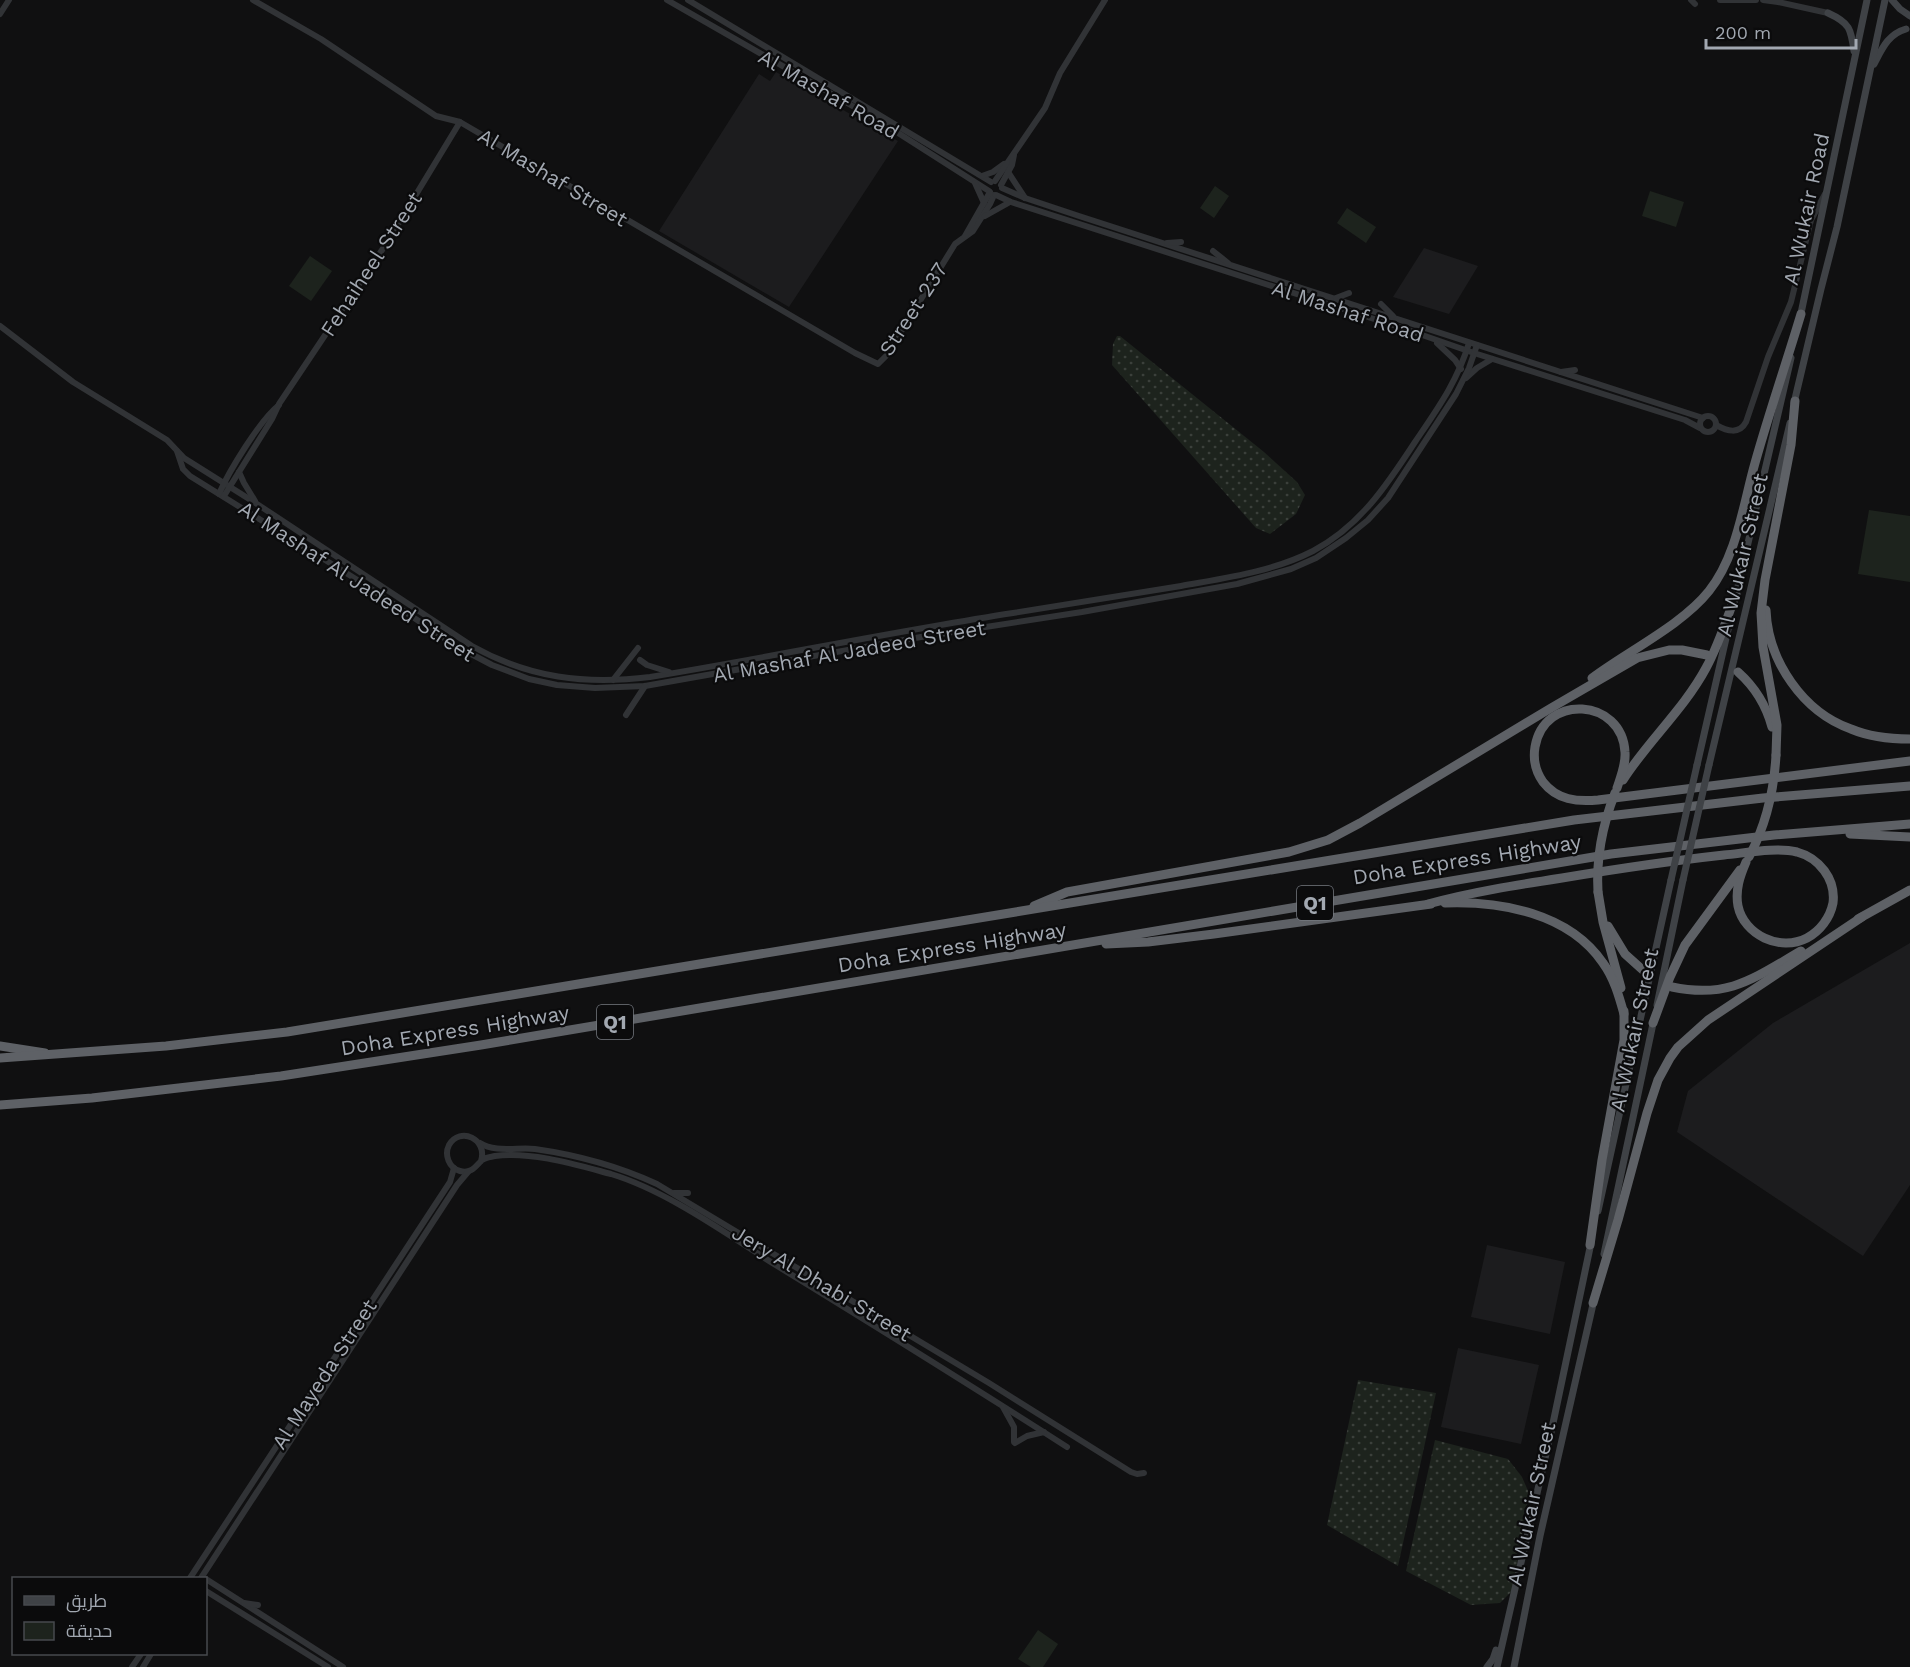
<svg xmlns="http://www.w3.org/2000/svg" width="1910" height="1667" font-family="'Work Sans',Cairo,sans-serif">
  <style>
    .built { fill: #1c1c1e }
    .green { fill: url(#green-dots) }
    .pitch { fill: #1d231d }
    .lines { fill: none; stroke-linecap: round; stroke-linejoin: round }
    .tertiary { stroke: #313336; stroke-width: 6 }
    .secondary { stroke: #3f4246; stroke-width: 7 }
    .motorway { stroke: #5e6166; stroke-width: 9 }
    .secondary-bridge { stroke: #3f4246; stroke-width: 7 }
    .motorway-bridge { stroke: #5e6166; stroke-width: 9 }
    .labels { text-anchor: middle; dominant-baseline: central; stroke-width: 4.5; stroke-linejoin: round; paint-order: stroke }
    .shield { fill: #0b0b0c; stroke: #757980; stroke-width: 1.5 }
    .shield-label { font-size: 20px; font-weight: bold; fill: #a2a8b1 }
    .street-label { font-size: 21px; fill: #a2a8b1; stroke: #0b0b0c }
  </style>
  <defs>
    <pattern id="green-dots" width="8" height="8" patternUnits="userSpaceOnUse" patternTransform="scale(1.5)"><rect width="8" height="8" fill="#1d231d"/><path d="M2 2h.1M6 6h.1" fill="none" stroke="#3b403b" stroke-width="1.8" stroke-linecap="round"/></pattern>
  </defs>
  <rect width="100%" height="100%" fill="#101011"/>
  <!-- built -->
  <g class="built">
    <path d="M776,72L898,141L789,307L659,231L759,74L770,81Z"/>
    <path d="M1424,248L1478,266L1449,314L1393,297Z"/>
    <path d="M1910,943V1185L1863,1256L1677,1132L1688,1091L1773,1023Z"/>
    <path d="M1487,1245L1565,1262L1550,1334L1471,1317Z"/>
    <path d="M1458,1348L1539,1365L1521,1444L1441,1427Z"/>
  </g>
  <!-- green -->
  <g class="green">
    <path d="M1117,336H1120L1264,452L1297,482L1305,495L1296,514L1270,534L1256,528L1112,365L1113,344Z"/>
    <path d="M1358,1380L1436,1393L1398,1566L1327,1525Z"/>
    <path d="M1435,1440L1508,1459L1522,1477L1529,1493L1513,1590L1500,1603L1471,1605L1406,1571Z"/>
  </g>
  <!-- pitch -->
  <g class="pitch">
    <path d="M1215,186L1229,196L1214,218L1200,208Z"/>
    <path d="M1650,191L1684,202L1676,227L1642,216Z"/>
    <path d="M1347,208L1376,227L1366,243L1337,223Z"/>
    <path d="M310,256L332,271L311,301L289,286Z"/>
    <path d="M1869,510L1910,516V582L1858,574Z"/>
    <path d="M1038,1630L1058,1644L1043,1667H1031L1018,1659Z"/>
  </g>
  <g class="lines">
    <!-- tertiary -->
    <g class="tertiary">
      <path d="M253,0L321,39L436,116L460,122L855,353L878,364L886,356L955,244L973,231L990,204L994,195"/>
      <path d="M667,0L884,124L989,191"/>
      <path d="M688,0L991,182"/>
      <path d="M1691,0L1695,4"/>
      <path d="M1720,0H1756"/>
      <path d="M1763,0L1778,2L1828,13"/>
      <path d="M0,14L9,0"/>
      <path d="M1008,172L1025,198"/>
      <path d="M982,176L993,172L1004,164"/>
      <path d="M995,181L1045,108L1060,73L1105,0"/>
      <path d="M975,183L984,203"/>
      <path d="M1001,185L1012,165L1014,155"/>
      <path d="M1002,188L1025,198L1079,216L1703,418"/>
      <path d="M996,195L1011,202L1402,328L1474,353L1685,420L1700,428"/>
      <path d="M985,216L1010,202"/>
      <path d="M965,236L990,192"/>
      <path d="M1167,243L1181,242"/>
      <path d="M1213,251L1228,263"/>
      <path d="M1336,298L1349,293"/>
      <path d="M1381,304L1393,316"/>
      <path d="M0,326L73,382L167,440L184,458L257,504L472,646C529,678 585,685 650,677C771,657 891,632 1013,613C1069,604 1125,595 1181,586C1225,578 1272,572 1313,551C1360,526 1387,485 1415,442C1438,408 1457,382 1469,343"/>
      <path d="M1437,343L1455,360L1461,369"/>
      <path d="M1561,372L1575,370"/>
      <path d="M1466,378L1477,368L1492,359"/>
      <circle cx="1708" cy="424" r="8"/>
      <path d="M1716,425C1727,431 1739,435 1746,422L1768,357L1791,302L1811,220L1825,194"/>
      <path d="M177,451L183,469L190,476L359,581L456,646L492,665L529,679L557,685L595,688L645,686L921,637L1082,612L1237,584L1291,569L1316,558L1346,538L1368,520L1388,498L1456,394L1469,368L1477,345"/>
      <path d="M239,472L244,483L255,501"/>
      <path d="M219,494C229,471 260,420 279,405"/>
      <path d="M224,496L272,419L279,404L386,244L460,122"/>
      <path d="M640,660L647,665L669,672"/>
      <path d="M613,680L638,648"/>
      <path d="M626,715L645,686"/>
      <path d="M480,1143C495,1153 518,1147 535,1149C577,1155 618,1166 657,1184L989,1383L1131,1472L1137,1474L1144,1473"/>
      <path d="M481,1161C488,1139 460,1126 449,1145C444,1155 449,1168 460,1171C471,1174 475,1167 482,1160C486,1157 491,1157 495,1156C531,1151 577,1165 611,1174C667,1191 725,1233 774,1264C872,1324 970,1385 1067,1447"/>
      <path d="M674,1193H688"/>
      <path d="M1003,1407L1014,1427V1442"/>
      <path d="M1015,1443L1027,1436L1044,1432"/>
      <path d="M190,1578L450,1182L454,1168"/>
      <path d="M201,1578L457,1185L468,1172"/>
      <path d="M206,1579L343,1667"/>
      <path d="M206,1591L328,1667"/>
      <path d="M244,1603L258,1605"/>
      <path d="M132,1667L141,1654"/>
      <path d="M143,1667L151,1654"/>
    </g>
    <!-- secondary -->
    <g class="secondary">
      <path d="M1892,0L1900,9L1910,16"/>
      <path d="M1828,13C1850,23 1851,29 1854,51"/>
      <path d="M1874,64C1882,49 1888,34 1906,29"/>
      <path d="M1800,318L1867,0"/>
      <path d="M1794,403L1821,289L1837,227L1885,0"/>
      <path d="M1735,599L1791,358"/>
      <path d="M1697,765L1730,621"/>
      <path d="M1709,765L1790,423"/>
      <path d="M1657,1005L1683,880"/>
      <path d="M1598,1211L1671,880"/>
      <path d="M1604,1254L1654,1019"/>
      <path d="M1487,1667L1493,1659L1496,1650"/>
      <path d="M1497,1667L1552,1428L1591,1243"/>
      <path d="M1514,1667L1540,1536L1594,1300"/>
    </g>
    <!-- motorway -->
    <g class="motorway">
      <path d="M1766,610C1768,661 1803,712 1851,729C1870,737 1889,739 1910,739"/>
      <path d="M1738,672C1756,688 1766,705 1772,727"/>
      <path d="M1592,678C1628,651 1682,625 1709,591C1737,556 1743,505 1755,463C1769,413 1786,364 1801,314"/>
      <path d="M1776,755L1777,725L1763,647L1761,613L1765,580L1791,445L1795,401"/>
      <path d="M1623,780C1648,741 1684,709 1706,668C1719,644 1727,618 1736,594"/>
      <path d="M1617,788C1621,776 1626,764 1625,752C1622,698 1544,693 1535,747C1533,759 1536,772 1543,782C1557,800 1577,802 1598,800L1910,761"/>
      <path d="M1850,834L1910,837"/>
      <path d="M1598,892L1603,922L1621,988"/>
      <path d="M1445,903C1501,901 1569,913 1603,963C1614,978 1619,996 1624,1014"/>
      <path d="M1428,904C1472,892 1517,885 1562,878C1616,869 1670,861 1724,855C1746,853 1776,847 1797,852C1819,858 1836,879 1833,903C1830,918 1820,931 1807,938C1780,952 1744,935 1738,906C1735,890 1740,876 1746,862"/>
      <path d="M1034,906L1067,892L1289,852L1328,840L1360,823L1551,708L1637,658L1669,650H1682L1707,655"/>
      <path d="M1858,919L1910,890"/>
      <path d="M1608,926L1625,954L1645,972"/>
      <path d="M1106,944L1148,942L1214,934L1431,904"/>
      <path d="M1672,987C1729,999 1754,978 1801,951"/>
      <path d="M1653,1023L1670,977L1685,945L1740,870"/>
      <path d="M0,1046L45,1053"/>
      <path d="M0,1058L166,1046L287,1032L1574,820L1763,798L1910,786"/>
      <path d="M0,1105L92,1098L281,1076L481,1045L1611,854L1774,835L1910,824"/>
      <path d="M1590,1245L1602,1160L1624,1040V1011"/>
      <path d="M1593,1303L1618,1220L1647,1113L1658,1080L1670,1058L1678,1047L1708,1020L1862,917"/>
    </g>
    <!-- secondary-bridge -->
    <g class="secondary-bridge">
      <path d="M1671,880L1697,765"/>
      <path d="M1683,880L1709,765"/>
    </g>
    <!-- motorway-bridge -->
    <g class="motorway-bridge">
      <path d="M1749,857C1766,825 1774,792 1776,755"/>
      <path d="M1598,892C1596,857 1602,826 1615,793"/>
    </g>
  </g>
  <g class="labels">
    <!-- shield labels -->
    <g class="shield">
      <rect x="1297" y="886" width="36" height="34" rx="4.5"/>
      <rect x="597" y="1005" width="36" height="34" rx="4.5"/>
    </g>
    <g class="shield-label">
      <text x="1315" y="903">Q1</text>
      <text x="615" y="1022">Q1</text>
    </g>
    <!-- street labels -->
    <g class="street-label">
      <text transform="translate(829 94) rotate(30)">Al Mashaf Road</text>
      <text transform="translate(553 177) rotate(31)">Al Mashaf Street</text>
      <text transform="translate(1806 209) rotate(-78)">Al Wukair Road</text>
      <text transform="translate(371 264) rotate(-57)">Fehaiheel Street</text>
      <text transform="translate(913 309) rotate(-57)">Street 237</text>
      <text transform="translate(1348 311) rotate(18)">Al Mashaf Road</text>
      <text transform="translate(1742 555) rotate(-77)">Al Wukair Street</text>
      <text transform="translate(357 581) rotate(33)">Al Mashaf Al Jadeed Street</text>
      <text transform="translate(849 651) rotate(-10)">Al Mashaf Al Jadeed Street</text>
      <text transform="translate(1467 859) rotate(-9)">Doha Express Highway</text>
      <text transform="translate(952 947) rotate(-9)">Doha Express Highway</text>
      <text transform="translate(455 1030) rotate(-9)">Doha Express Highway</text>
      <text transform="translate(1634 1030) rotate(-78)">Al Wukair Street</text>
      <text transform="translate(822 1283) rotate(31)">Jery Al Dhabi Street</text>
      <text transform="translate(324 1374) rotate(-57)">Al Mayeda Street</text>
      <text transform="translate(1531 1504) rotate(-78)">Al Wukair Street</text>
    </g>
  </g>
  <!-- legend -->
  <rect x="12" y="1577" width="195" height="78" fill="#0b0b0c" stroke="#474a4e" stroke-width="1.5"/>
  <rect x="24" y="1596" width="30" height="9" fill="#3f4246" stroke="#474a4e" stroke-width="1.5"/>
  <text x="66" y="1607" font-size="18" fill="#a2a8b1">طريق</text>
  <rect x="24" y="1622" width="30" height="18" fill="#1d231d" stroke="#474a4e" stroke-width="1.5"/>
  <text x="66" y="1637" font-size="18" fill="#a2a8b1">حديقة</text>
  <!-- scale -->
  <path d="M1706 39v9h150v-9" fill="none" stroke="#a2a8b1" stroke-width="3"/>
  <text x="1715" y="39" font-size="18" fill="#a2a8b1" stroke="#0b0b0c" stroke-width="4.5" paint-order="stroke">200 m</text>
</svg>
